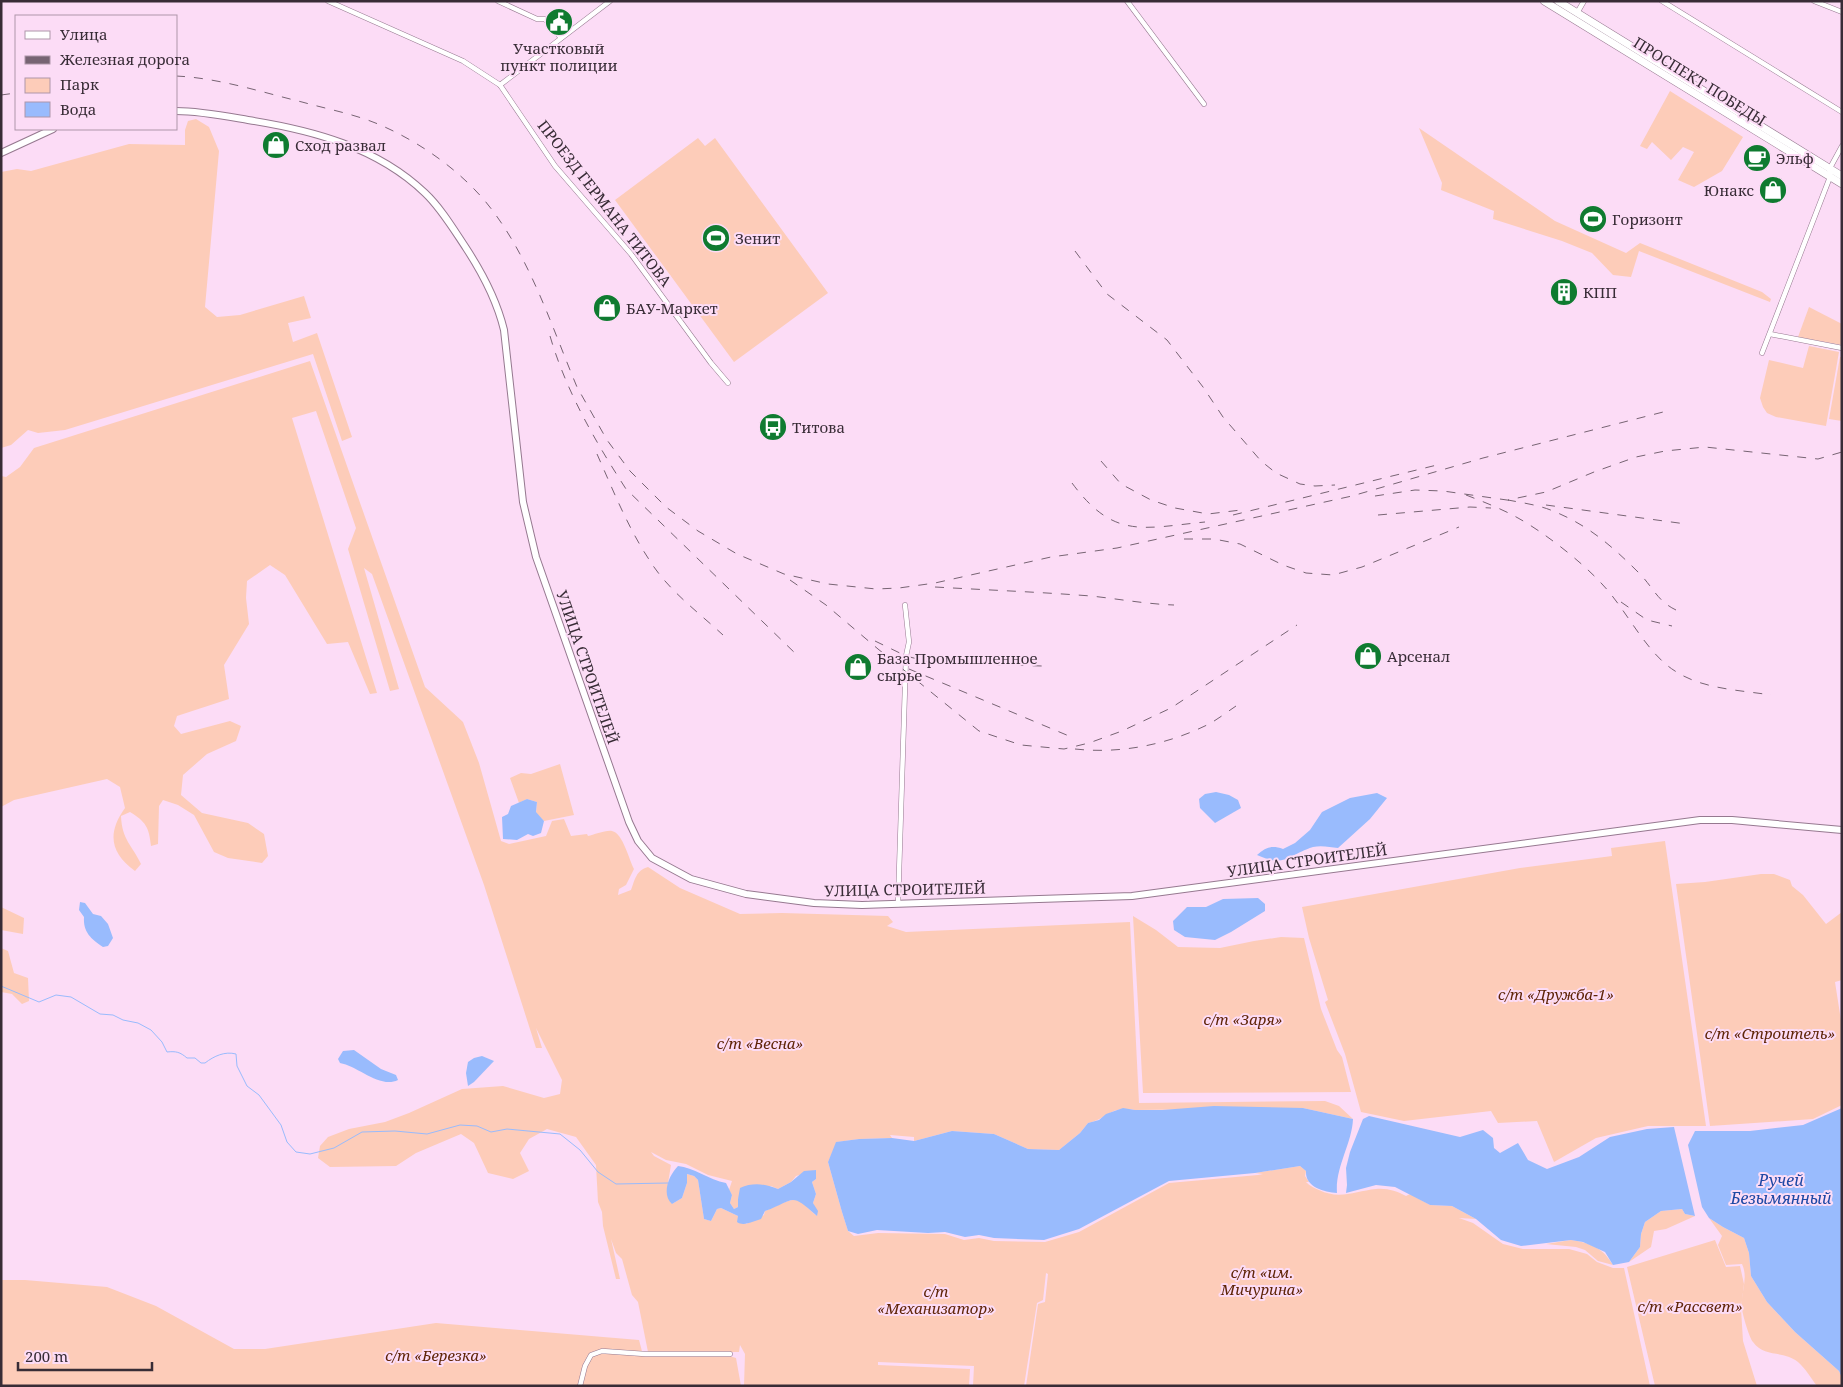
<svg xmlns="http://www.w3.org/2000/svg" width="1843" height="1387" font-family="'Noto Serif',serif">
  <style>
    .green { fill: #fdccb9; fill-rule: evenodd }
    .water { fill: #99bbfd }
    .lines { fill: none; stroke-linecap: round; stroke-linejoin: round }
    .stream { stroke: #99bbfd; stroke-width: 1 }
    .minor-casing { stroke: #967990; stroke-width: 5.5 }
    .secondary-casing { stroke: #967990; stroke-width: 8 }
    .primary-casing { stroke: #967990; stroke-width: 8 }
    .minor { stroke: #fff; stroke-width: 4.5 }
    .secondary { stroke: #fff; stroke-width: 6 }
    .primary { stroke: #fff; stroke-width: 7 }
    .rail { stroke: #776473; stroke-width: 1; stroke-dasharray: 9 9; stroke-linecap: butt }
    .labels { text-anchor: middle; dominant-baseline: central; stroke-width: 4; stroke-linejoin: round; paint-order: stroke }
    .poi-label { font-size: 15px; fill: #382c36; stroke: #fcdcf6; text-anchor: start }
    .street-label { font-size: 15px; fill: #382c36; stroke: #fcdcf6 }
    .park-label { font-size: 15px; font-style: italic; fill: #5f2407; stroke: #fcdcf6 }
    .water-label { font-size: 16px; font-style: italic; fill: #1e48a4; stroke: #fcdcf6 }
  </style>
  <rect width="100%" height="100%" fill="#fcdcf6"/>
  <!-- green -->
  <g class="green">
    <path d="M1670,91L1743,137L1722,171L1694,187L1678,180L1694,152L1683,147L1671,160L1652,142L1647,149L1640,146Z"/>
    <path d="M196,119L209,127L219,151L205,307L217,317L240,315L304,296L311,318L288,323L293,342L317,333L352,437L342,441L313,354L65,430L38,433L28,430L11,445L1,448V172L17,169L31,171L129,144L185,145V130L188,121Z"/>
    <path d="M1419,128L1555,221L1626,253L1640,243L1762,292L1771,299L1770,302L1639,251L1631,277L1613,275L1592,253L1562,241L1493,219L1494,211L1441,190L1442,183Z"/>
    <path d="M698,138L705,146L715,138L828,293L734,362L615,200Z"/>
    <path d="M1809,307L1842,324V345L1798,337Z"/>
    <path d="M1809,346L1839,352L1826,426L1776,417L1767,413L1763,407L1760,398L1769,360L1803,368Z"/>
    <path d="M1840,357H1842V421L1829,419Z"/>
    <path d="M310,361L425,687L463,722L479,763L501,841L509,844L546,836L552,821L564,819L571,836L587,834L588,836C594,835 605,830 612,831C623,833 629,860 634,869L626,885L619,889L618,895L631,890C635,880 636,870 648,867L680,888L740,914L782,913L888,916L893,922L887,926L906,932L1130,922L1139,1103L1325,1101L1339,1106L1353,1119L1303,1108L1135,1110C1110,1105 1109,1118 1088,1123L1080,1133L1059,1150L1028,1149L994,1134L952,1131L914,1141V1137L890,1135L892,1138L859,1139L837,1142L828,1162L842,1212L848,1231L854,1236L878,1233L945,1234L964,1240L979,1238L994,1241L1045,1242L1079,1232L1169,1183L1258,1175L1263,1174L1255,1173L1300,1166L1306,1171L1305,1176L1309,1182H1306C1310,1186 1314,1188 1319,1190C1339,1200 1356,1191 1376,1189C1387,1188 1397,1191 1406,1196L1410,1194L1430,1205L1452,1206L1476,1219L1459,1218L1473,1223L1503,1244L1523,1249H1569L1587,1254L1597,1262L1613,1268H1624L1650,1386H1026L1038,1304L1045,1302L1048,1274L1046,1273L1043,1300L1037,1303L1024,1386H973L974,1366L878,1362V1365L970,1369L969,1386H744L745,1354L740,1345L739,1352H648L638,1302L632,1295L622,1259L616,1253L611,1239L620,1279H616L603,1226L602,1212L598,1202L596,1165L576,1137L547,1129L529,1139L520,1153L529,1171L513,1179L488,1173L474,1143L461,1134L416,1153L396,1166L330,1167L318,1158L320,1146L328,1137L349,1129L385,1122L409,1113L462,1089L503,1086L544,1098L560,1094L562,1080L536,1028L542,1048H536L484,885L372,574L364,568L399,689L390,691L348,549L356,528L316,411L292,418L377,693L370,694L348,642L327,644L285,575L270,565L247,581L246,598L249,624L224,665L229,699L177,716L174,726L181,734L230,721L241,726L236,741L207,754L183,775L181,795L202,813L248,823L264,834L268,856L262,863L228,858L214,852L194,815L178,805L163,800L159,806L158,844L151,846C149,827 146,822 130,812L121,816C122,840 132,845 141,864L135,871C110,853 107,833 125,808L120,787L107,779L14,800L1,807V476L6,477L20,467L34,448ZM651,1152L666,1160L686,1164L708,1175L732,1181L729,1190L732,1195L730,1203L734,1209L738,1207V1198L771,1186L778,1189L791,1182L796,1176L816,1170V1179L812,1182L816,1194L813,1203L817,1216C811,1212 805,1203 799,1200C791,1197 773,1208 765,1211L764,1215L746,1224L738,1216L721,1208L717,1209L711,1221L704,1219L698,1180L694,1176L687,1174V1183L682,1198L672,1204L668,1183L671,1165L654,1156Z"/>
    <path d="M560,764L574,815L544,821L536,813L537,802L527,799L519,803L510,778L521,773L531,774Z"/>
    <path d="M1665,841L1706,1126H1648L1596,1138L1554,1162L1537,1121L1498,1123L1491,1111L1404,1121L1361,1112L1345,1054L1325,1002L1328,1000L1309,938L1302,907L1520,868L1612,856L1611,848Z"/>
    <path d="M1761,874H1774L1790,880L1792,886L1803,895L1826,924L1842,912V980L1835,982L1842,1027V1105L1813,1119L1710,1126L1676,884L1705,882Z"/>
    <path d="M1,907L24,918L23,934L1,930Z"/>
    <path d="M1133,916L1156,930L1178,947L1220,948L1254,941L1281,937L1304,938L1321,1009L1337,1050L1342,1057L1351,1092L1143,1093Z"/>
    <path d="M1,948L8,951L14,973L28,978L29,1001L22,1004L12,994L1,992Z"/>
    <path d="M1682,1209L1685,1214L1695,1216L1666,1229L1654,1231L1651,1247L1629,1262L1640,1247L1641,1234L1645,1222L1661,1211Z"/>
    <path d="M1709,1218L1723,1227L1744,1238L1749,1253L1751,1276L1767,1302L1795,1332L1839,1371L1842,1378V1386H1817C1811,1378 1805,1368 1798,1362C1784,1350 1764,1358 1753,1342C1749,1337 1743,1316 1742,1309C1740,1293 1749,1279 1742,1264L1726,1265L1718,1245L1722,1236Z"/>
    <path d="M1571,1240C1591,1243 1603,1248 1613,1265L1598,1261L1585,1250L1576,1247L1546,1244Z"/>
    <path d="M1715,1240L1726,1267L1740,1266L1744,1284L1741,1309L1743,1341L1757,1386H1655L1627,1267Z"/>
    <path d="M1,1280H25L107,1287L156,1306L234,1349H265L436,1323L639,1340L643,1355L729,1356L736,1358L741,1386H1Z"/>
  </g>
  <!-- water -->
  <g class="water">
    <path d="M1216,792L1229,795L1238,800L1241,808L1215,823L1200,808L1199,799L1205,794Z"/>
    <path d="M1377,793L1387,798L1370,819L1338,848C1330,847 1321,845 1313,847C1288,855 1285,868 1257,855C1266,847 1272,845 1283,849L1295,843L1310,830L1322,812L1350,798Z"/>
    <path d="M527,799L537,802L536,812L544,821L541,833L533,836L528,834L517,840L503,839L502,817L508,814L511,806Z"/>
    <path d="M1258,898L1265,904V911L1231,932L1215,940L1185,937L1174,930L1173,921L1187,907H1206L1223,899Z"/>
    <path d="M80,902L85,903L93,914L101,916L108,924L113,938L108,946L103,947C91,939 83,932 84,917L79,910Z"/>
    <path d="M354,1050L381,1069L396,1075L398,1080C380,1089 358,1066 340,1063L338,1059L343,1051Z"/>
    <path d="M482,1056L494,1061L474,1082L468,1086L466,1073L468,1062L474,1058Z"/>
    <path d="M1214,1106L1303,1108L1353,1119C1352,1144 1335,1167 1337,1193C1324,1192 1305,1187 1306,1171L1300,1166L1255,1173L1169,1181L1079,1229L1044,1240L994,1238L979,1235L965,1237L945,1232L928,1233L877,1230L858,1234L848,1231L842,1212L828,1162L836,1142L859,1139L892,1138L914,1141L952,1131L994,1134L1028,1149L1059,1150L1080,1133L1088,1123L1099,1120L1106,1114L1123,1108L1135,1110H1162Z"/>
    <path d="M1842,1108V1378L1839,1371L1795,1332L1767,1302L1751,1276L1749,1253L1744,1238L1723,1227L1709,1218L1702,1207L1688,1145L1695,1131H1750L1803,1125Z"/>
    <path d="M1369,1116L1460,1137L1483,1130L1493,1138L1494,1148L1500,1153L1518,1143L1528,1160L1547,1169L1579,1157L1610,1137L1647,1129L1674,1127L1695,1216L1685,1214L1682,1209L1661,1211L1645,1222L1641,1234L1640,1247L1629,1262L1613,1265L1605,1252L1583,1242L1571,1240L1521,1246L1501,1240L1476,1219L1452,1206L1430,1205L1395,1187L1376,1185L1346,1193L1347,1185L1346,1168L1350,1152L1363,1119Z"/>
    <path d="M678,1166C693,1167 709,1180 726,1183L732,1195L730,1203L734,1209L738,1207V1199L740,1188C753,1182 766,1184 778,1189L791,1182L804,1171L816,1170V1179L812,1182L816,1194L813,1203L818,1211L817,1216C789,1191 796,1200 765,1211L761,1219C753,1221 744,1227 737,1222L738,1216L721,1208L717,1209L711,1221L704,1219L698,1180L694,1176L687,1174V1183L682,1198L672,1204C661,1194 669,1175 678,1166Z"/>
  </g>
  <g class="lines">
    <!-- stream -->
    <path class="stream" d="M1,986L39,1002L56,995L71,997L100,1014L113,1015L123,1020L138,1023L151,1030L162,1042L167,1052C176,1051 180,1052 187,1058H195L201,1063H205C214,1056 225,1051 236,1054L237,1066L247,1086L259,1095L281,1125L287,1142L296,1152L310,1154L334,1148L362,1132L395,1131L427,1134L460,1125L477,1126L491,1132L507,1129L560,1134L580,1150L598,1172L616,1184L668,1183"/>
    <defs>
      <g id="minor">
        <path d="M328,1L463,61L500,85L555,166L631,254L711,363L728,383"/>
        <path d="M498,1L537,19H545L561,38"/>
        <path d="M1127,1L1204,104"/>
        <path d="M1662,1L1842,112"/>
        <path d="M1814,1L1842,12"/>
        <path d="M1577,13L1584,1"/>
        <path d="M500,85L610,1"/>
        <path d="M1770,334L1842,348"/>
        <path d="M1762,353L1830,177V168L1842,146"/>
        <path d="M898,904L906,656L909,642L905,605"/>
        <path d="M580,1386L585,1366L591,1355L602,1351L645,1354H730"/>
      </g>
      <g id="secondary">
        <path d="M176,111C200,111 225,116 248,120C312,130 377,147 425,193C441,208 454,230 466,248C483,274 497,301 504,330L523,502L536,557L629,822L638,841L652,858L691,879L746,894L814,903L862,905L1132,896L1700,820H1732L1842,830"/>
        <path d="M1,153L53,129"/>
      </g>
      <g id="primary">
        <path d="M1544,1L1842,184"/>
        <path d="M1558,1L1842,176"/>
      </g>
    </defs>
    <!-- minor casing -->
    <use href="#minor" class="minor-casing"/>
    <!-- secondary casing -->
    <use href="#secondary" class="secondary-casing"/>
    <!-- primary casing -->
    <use href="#primary" class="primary-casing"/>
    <!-- minor -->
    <use href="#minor" class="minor"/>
    <!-- secondary -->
    <use href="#secondary" class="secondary"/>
    <!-- primary -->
    <use href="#primary" class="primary"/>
    <!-- rail -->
    <g class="rail">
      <path d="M176,76C219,78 261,92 302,102C327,109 354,114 378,124C418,141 457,168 485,201C529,254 551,325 577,387L607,440L630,471L666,507L698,531L737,554L784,574L828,584L876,589L899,588L935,583L1051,557L1117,548L1352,496L1483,458L1671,410"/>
      <path d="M1,95L16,93"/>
      <path d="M1075,251L1107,294L1167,340L1203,387L1223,417L1261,461L1276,473L1300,484L1315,486L1335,485"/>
      <path d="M550,336C566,391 595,441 626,489L798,656"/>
      <path d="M597,454C613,490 628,528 650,561C668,590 698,612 723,635"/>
      <path d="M1101,461L1121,484L1151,500L1175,508L1208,514L1241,510"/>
      <path d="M1072,483C1114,540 1143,528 1205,522"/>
      <path d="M1466,495C1484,502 1502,509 1518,518C1545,533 1582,562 1602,584C1626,609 1646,653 1675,671C1702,689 1739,690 1771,695"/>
      <path d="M1375,496L1415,490L1443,491L1514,501"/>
      <path d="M1546,505L1686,524"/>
      <path d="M1233,515L1437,465"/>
      <path d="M1378,515L1470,507L1491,508"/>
      <path d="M1184,539H1214L1240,544L1283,565L1306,573L1333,575L1362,567L1459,527"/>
      <path d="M790,580L826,605L878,649L979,731L1021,745L1064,749L1089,743L1122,731L1171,708L1297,625"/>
      <path d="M935,587C987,590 1039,592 1091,596C1119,599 1146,604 1174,605"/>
      <path d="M1621,602L1647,620L1672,626"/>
      <path d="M1676,610C1657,601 1653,587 1639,573C1612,546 1588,525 1553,511C1539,505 1523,503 1508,500L1546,492L1594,472L1636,457L1665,451L1705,447L1818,459L1842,452"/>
      <path d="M875,641L906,656L933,663L1042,666"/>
      <path d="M909,669L1069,736"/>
      <path d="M1075,749C1120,754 1166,745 1207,725C1217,720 1227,712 1236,706"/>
    </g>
  </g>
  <!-- icons -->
  <defs>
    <symbol id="civic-disc" viewBox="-11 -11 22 22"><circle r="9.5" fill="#0f7b30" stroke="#fcdcf6"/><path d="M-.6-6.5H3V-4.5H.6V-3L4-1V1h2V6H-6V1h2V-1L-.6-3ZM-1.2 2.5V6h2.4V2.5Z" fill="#fff"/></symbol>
    <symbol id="shop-disc" viewBox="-11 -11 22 22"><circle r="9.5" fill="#0f7b30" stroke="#fcdcf6"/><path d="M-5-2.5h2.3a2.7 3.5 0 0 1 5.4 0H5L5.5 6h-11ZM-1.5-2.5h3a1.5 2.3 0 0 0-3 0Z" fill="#fff"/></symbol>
    <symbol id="cafe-disc" viewBox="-11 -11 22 22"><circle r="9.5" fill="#0f7b30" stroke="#fcdcf6"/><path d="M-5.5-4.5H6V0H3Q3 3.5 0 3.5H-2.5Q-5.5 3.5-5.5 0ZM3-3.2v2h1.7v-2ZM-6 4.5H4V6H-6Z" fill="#fff"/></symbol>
    <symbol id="stadium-disc" viewBox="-11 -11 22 22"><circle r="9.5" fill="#0f7b30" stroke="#fcdcf6"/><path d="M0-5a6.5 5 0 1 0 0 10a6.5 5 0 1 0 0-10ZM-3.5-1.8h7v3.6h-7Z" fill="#fff"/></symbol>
    <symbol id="building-disc" viewBox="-11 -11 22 22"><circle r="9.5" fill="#0f7b30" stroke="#fcdcf6"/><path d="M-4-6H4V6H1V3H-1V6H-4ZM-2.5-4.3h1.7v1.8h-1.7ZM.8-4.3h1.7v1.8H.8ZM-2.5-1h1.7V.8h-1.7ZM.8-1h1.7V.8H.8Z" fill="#fff"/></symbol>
    <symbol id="bus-disc" viewBox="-11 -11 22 22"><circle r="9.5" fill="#0f7b30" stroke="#fcdcf6"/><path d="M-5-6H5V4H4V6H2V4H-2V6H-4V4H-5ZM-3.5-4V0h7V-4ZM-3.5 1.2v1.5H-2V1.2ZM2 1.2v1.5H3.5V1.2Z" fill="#fff"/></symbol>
  </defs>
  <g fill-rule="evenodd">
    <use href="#civic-disc" x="543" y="6" width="32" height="32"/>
    <use href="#shop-disc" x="260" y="129" width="32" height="32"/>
    <use href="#cafe-disc" x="1741" y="142" width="32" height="32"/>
    <use href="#shop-disc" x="1757" y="174" width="32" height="32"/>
    <use href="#stadium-disc" x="1577" y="203" width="32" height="32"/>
    <use href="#stadium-disc" x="700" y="222" width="32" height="32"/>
    <use href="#building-disc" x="1548" y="276" width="32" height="32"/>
    <use href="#shop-disc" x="591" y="292" width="32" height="32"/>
    <use href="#bus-disc" x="757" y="411" width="32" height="32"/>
    <use href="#shop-disc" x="1352" y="640" width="32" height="32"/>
    <use href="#shop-disc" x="842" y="651" width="32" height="32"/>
  </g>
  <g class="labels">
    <!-- poi labels -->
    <g class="poi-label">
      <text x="559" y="48" text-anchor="middle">Участковый<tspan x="559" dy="17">пункт полиции</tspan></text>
      <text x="295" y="145">Сход развал</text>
      <text x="1776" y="158">Эльф</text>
      <text x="1754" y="190" text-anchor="end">Юнакс</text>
      <text x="1612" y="219">Горизонт</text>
      <text x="735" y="238">Зенит</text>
      <text x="1583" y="292">КПП</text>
      <text x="626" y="308">БАУ-Маркет</text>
      <text x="792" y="427">Титова</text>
      <text x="1387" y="656">Арсенал</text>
      <text x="877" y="658">База Промышленное<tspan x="877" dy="17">сырье</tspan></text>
    </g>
    <!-- street labels -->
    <g class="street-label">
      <text transform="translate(1700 81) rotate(32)">ПРОСПЕКТ ПОБЕДЫ</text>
      <text transform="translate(605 203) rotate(52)">ПРОЕЗД ГЕРМАНА ТИТОВА</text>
      <text transform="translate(588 667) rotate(71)">УЛИЦА СТРОИТЕЛЕЙ</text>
      <text transform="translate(1307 860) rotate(-8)">УЛИЦА СТРОИТЕЛЕЙ</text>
      <text transform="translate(905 889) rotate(-1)">УЛИЦА СТРОИТЕЛЕЙ</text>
    </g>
    <!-- park labels -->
    <g class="park-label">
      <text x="1556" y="994">с/т «Дружба-1»</text>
      <text x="1243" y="1019">с/т «Заря»</text>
      <text x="1770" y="1033">с/т «Строитель»</text>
      <text x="760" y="1043">с/т «Весна»</text>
      <text x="1262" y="1272">с/т «им.<tspan x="1262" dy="17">Мичурина»</tspan></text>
      <text x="936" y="1291">с/т<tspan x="936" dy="17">«Механизатор»</tspan></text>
      <text x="1690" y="1306">с/т «Рассвет»</text>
      <text x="436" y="1355">с/т «Березка»</text>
    </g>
    <!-- water labels -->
    <g class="water-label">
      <text x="1781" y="1180">Ручей<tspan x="1781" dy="18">Безымянный</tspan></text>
    </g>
  </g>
  <!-- border -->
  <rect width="1843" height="1387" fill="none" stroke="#382c36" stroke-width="5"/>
  <!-- legend -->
  <rect x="15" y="15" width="162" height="115" fill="#fcdcf6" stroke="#ae96a9"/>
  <rect x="25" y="31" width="25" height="8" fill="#ffffff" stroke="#ae96a9"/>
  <text x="60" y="40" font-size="15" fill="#382c36">Улица</text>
  <rect x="25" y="56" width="25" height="8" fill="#776473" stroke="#ae96a9"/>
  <text x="60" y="65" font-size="15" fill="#382c36">Железная дорога</text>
  <rect x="25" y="78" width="25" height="15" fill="#fdccb9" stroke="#ae96a9"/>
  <text x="60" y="90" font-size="15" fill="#382c36">Парк</text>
  <rect x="25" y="102" width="25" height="15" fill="#99bbfd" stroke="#ae96a9"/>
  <text x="60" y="115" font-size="15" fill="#382c36">Вода</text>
  <!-- scale -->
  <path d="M18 1362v8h134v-8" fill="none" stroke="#382c36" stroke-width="2.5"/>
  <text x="25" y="1362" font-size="15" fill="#382c36" stroke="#fcdcf6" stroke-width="4" paint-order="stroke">200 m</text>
</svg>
